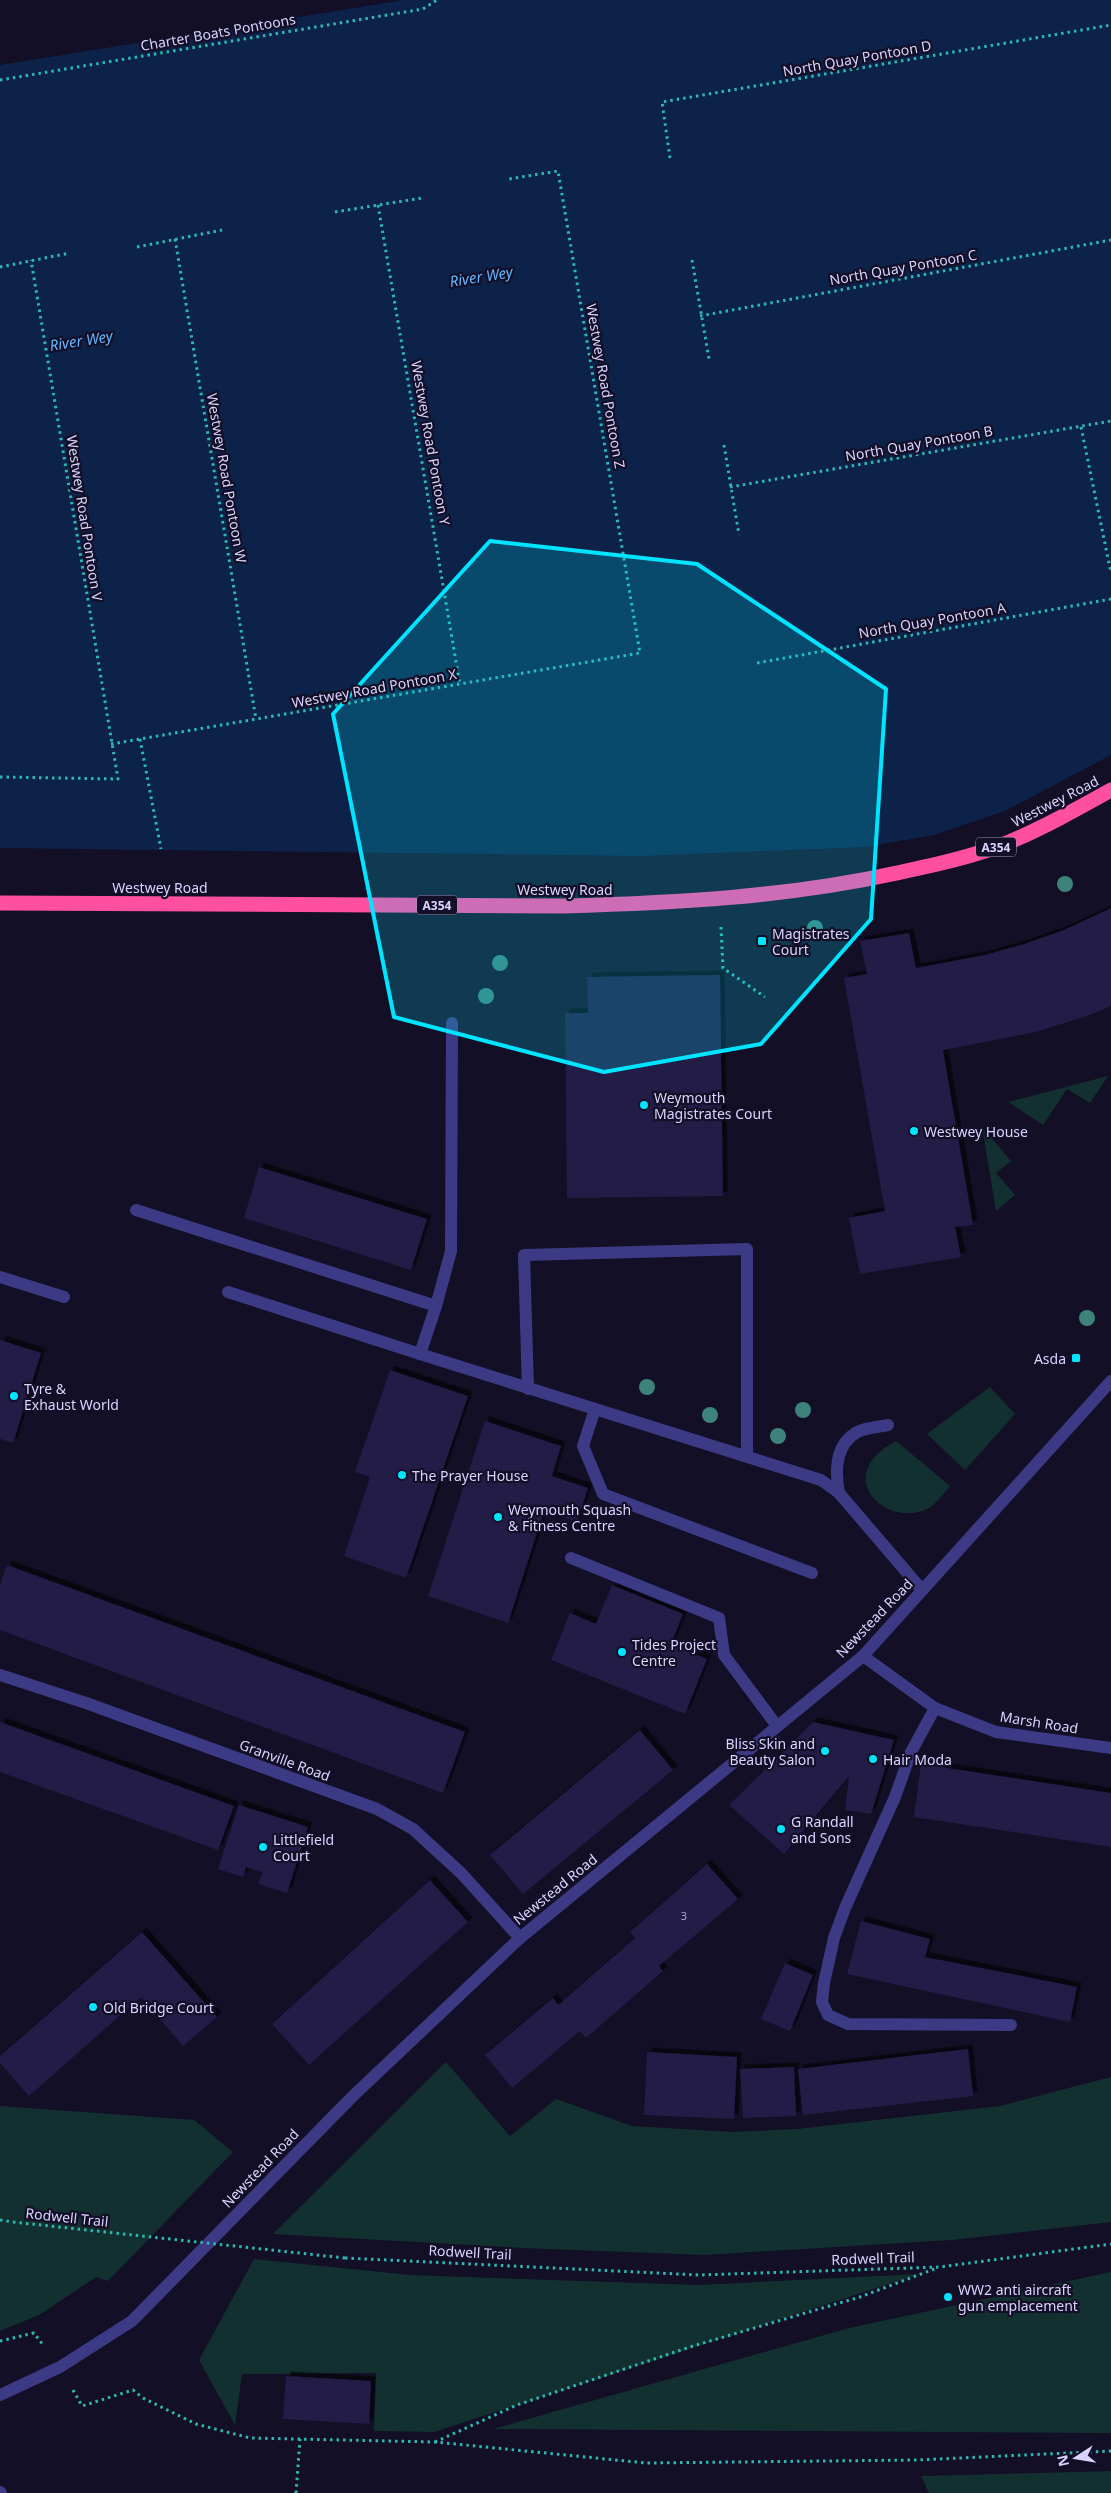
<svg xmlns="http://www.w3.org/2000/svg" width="1111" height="2493" font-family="'Noto Sans',sans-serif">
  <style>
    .green { fill: #12302f }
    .water { fill: #0c2248 }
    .building { fill: #241b47; filter: url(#shadow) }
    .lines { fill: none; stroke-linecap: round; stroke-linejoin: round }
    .path { stroke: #2fb8b0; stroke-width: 3; stroke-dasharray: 2.5 4; stroke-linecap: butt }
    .lane { stroke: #3d3a85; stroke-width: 12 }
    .street { stroke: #3d3a85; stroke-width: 12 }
    .highway { stroke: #ff4fa3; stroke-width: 15 }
    .path-bridge { stroke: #2fb8b0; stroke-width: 3; stroke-dasharray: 2.5 4; stroke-linecap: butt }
    .tree { fill: #3d827b }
    .marked { fill: #00e5ff; fill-opacity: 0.2; stroke: #00e5ff; stroke-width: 4; stroke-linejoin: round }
    .poi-dot { fill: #00e5ff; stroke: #130f26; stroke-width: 2 }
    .labels { text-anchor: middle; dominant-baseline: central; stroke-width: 4.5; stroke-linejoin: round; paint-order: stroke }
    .number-label { font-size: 11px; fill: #aca6d1 }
    .shield { fill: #130f26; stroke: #9e99be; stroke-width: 1 }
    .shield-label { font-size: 12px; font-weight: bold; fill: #d9d4ff }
    .street-label { font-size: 14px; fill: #d9d4ff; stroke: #130f26 }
    .poi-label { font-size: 14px; fill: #d9d4ff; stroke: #130f26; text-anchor: start }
    .water-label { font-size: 15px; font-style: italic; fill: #62b6ff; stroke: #130f26 }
  </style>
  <defs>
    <filter id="shadow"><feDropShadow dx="4.5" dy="-4.5" stdDeviation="0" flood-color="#0009"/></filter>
  </defs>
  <rect width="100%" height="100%" fill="#130f26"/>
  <!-- green -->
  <g class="green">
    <path d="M1108,1076L1090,1103L1067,1089L1043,1125L1008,1102Z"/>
    <path d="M982,1127L1011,1161L996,1173L1015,1195L996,1211Z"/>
    <path d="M990,1387L1015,1414L965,1470L927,1434Z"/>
    <path d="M896,1441L950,1486C943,1494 935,1506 925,1510C883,1527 832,1475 896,1441Z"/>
    <path d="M446,2062L510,2136L556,2099L632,2126L732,2132L797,2129L1000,2106L1111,2077V2222L952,2240L704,2255L522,2248L273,2234Z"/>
    <path d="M0,2106L194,2120L233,2152L108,2281L96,2277L39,2315L0,2331Z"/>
    <path d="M254,2259L410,2275L699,2285L920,2274L434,2432L374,2431L376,2373L242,2374L235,2425L199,2360Z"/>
    <path d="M1111,2272V2433L493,2429L849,2328Z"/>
    <path d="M1111,2471V2493H929L921,2476Z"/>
  </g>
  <!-- water -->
  <path class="water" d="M404,0H1111V755L1005,811L934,835L865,847L642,856L0,848V65Z"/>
  <!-- building -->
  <g class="building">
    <path d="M1111,908V1006L1090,1015L1036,1032L943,1050L973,1225L955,1227L961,1257L860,1274L849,1218L885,1211L844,978L867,974L860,941L909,933L916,968L985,955L1024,944L1064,930Z"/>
    <path d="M720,975L723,1196L567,1198L565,1013H588L587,977Z"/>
    <path d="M259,1167L427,1219L411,1270L244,1218Z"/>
    <path d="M0,1340L41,1353L13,1443L0,1439Z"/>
    <path d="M390,1370L468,1396L406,1578L344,1556L370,1477L355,1472Z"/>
    <path d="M485,1421L561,1446L552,1476L588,1488L577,1522L544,1511L508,1623L428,1596Z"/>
    <path d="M7,1565L465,1732L443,1793L0,1630V1585Z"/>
    <path d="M612,1585L683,1614L671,1644L707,1659L685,1714L551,1660L570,1613L596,1624Z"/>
    <path d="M0,1722L234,1806L218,1850L0,1772Z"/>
    <path d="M813,1722L894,1740L871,1814L845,1810L849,1776L784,1854L729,1805Z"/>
    <path d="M640,1730L673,1770L523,1894L490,1855Z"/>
    <path d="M921,1764L1111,1793V1847L914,1817Z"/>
    <path d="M239,1805L308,1827L287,1893L258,1884L263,1872L246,1867L243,1877L218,1869Z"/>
    <path d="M707,1864L738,1899L659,1966L663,1971L586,2038L580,2031L512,2088L485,2055L553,1998L558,2005L635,1938L630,1932Z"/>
    <path d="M430,1880L468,1922L309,2065L272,2024Z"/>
    <path d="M861,1921L930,1939L925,1957L1077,1987L1070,2022L847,1974Z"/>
    <path d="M142,1932L217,2017L183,2046L141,1997L29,2096L0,2063V2056Z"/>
    <path d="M785,1963L813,1975L790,2031L761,2019Z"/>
    <path d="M968,2049L973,2096L803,2115L798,2069Z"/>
    <path d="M647,2052L737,2057L734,2119L644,2115Z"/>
    <path d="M794,2067L796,2116L743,2118L740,2069Z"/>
    <path d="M286,2376L371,2381L369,2424L283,2419Z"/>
  </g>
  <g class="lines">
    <!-- path -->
    <g class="path">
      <path d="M0,80L423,9L437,0"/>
      <path d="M670,158L662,102L1111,25"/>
      <path d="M378,205L460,685"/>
      <path d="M335,212L422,198"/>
      <path d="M175,239L256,719"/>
      <path d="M137,247L222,230"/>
      <path d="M692,260L709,359"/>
      <path d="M0,267L70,253"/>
      <path d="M700,316L1111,240"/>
      <path d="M1081,427L1111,573"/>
      <path d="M724,445L739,535"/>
      <path d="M730,487L1111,421"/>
      <path d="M757,663L1111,599"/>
      <path d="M140,739L161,849"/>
      <path d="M111,744L640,653L558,171L509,179"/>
      <path d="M0,777L118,779L31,260"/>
      <path d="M721,927L723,968L765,997"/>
      <path d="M0,2220L13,2222"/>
      <path d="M345,2258L699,2275L940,2267L1111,2244"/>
      <path d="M0,2341L34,2333L43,2345"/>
      <path d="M73,2390L82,2406L133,2390L143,2398L196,2424L250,2438L435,2442L646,2463L917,2460L1111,2451"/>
      <path d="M435,2442L517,2405L693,2346L860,2297L937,2268"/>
      <path d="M296,2493L300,2439"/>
    </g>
    <!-- lane -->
    <g class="lane">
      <path d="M136,1210L436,1306L420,1354L228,1292"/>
      <path d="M0,1277L64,1297"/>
      <path d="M436,1306L451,1251L452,1023"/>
      <path d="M528,1389L524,1255L747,1249V1455"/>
      <path d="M595,1409L583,1446L603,1494L812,1573"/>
      <path d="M839,1493C835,1472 835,1445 857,1432C865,1428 878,1427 888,1425"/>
      <path d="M571,1558L719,1618L724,1655L777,1726"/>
      <path d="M935,1708L911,1752L895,1797L845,1908L834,1938L824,1983L822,2002L828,2015L848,2024L1011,2025"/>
    </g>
    <!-- street -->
    <g class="street">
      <path d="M420,1354L821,1480L839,1493L922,1590"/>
      <path d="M863,1656L935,1708L996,1732L1111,1748"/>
      <path d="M0,1675L86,1703L377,1809L413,1829L461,1873L520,1938"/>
      <path d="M0,2395L60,2367L132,2321L353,2096L520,1938L863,1656L1111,1381"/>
      <path d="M0,2492L1,2493"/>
    </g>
    <!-- highway -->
    <path class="highway" d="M0,903L563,906C676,903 787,897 897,873C934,865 972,857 1007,843C1043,828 1077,809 1111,790"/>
    <!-- path-bridge -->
    <path class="path-bridge" d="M13,2222L345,2258"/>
  </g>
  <!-- trees -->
  <g class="tree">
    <circle cx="1065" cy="884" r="8"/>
    <circle cx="815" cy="928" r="8"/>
    <circle cx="500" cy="963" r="8"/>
    <circle cx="486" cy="996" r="8"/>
    <circle cx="1087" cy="1318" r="8"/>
    <circle cx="647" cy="1387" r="8"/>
    <circle cx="803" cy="1410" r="8"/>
    <circle cx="710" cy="1415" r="8"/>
    <circle cx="778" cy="1436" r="8"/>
  </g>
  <!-- marked area -->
  <path class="marked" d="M490,541L697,564L886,689L871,919L761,1044L604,1072L394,1017L333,714Z"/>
  <!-- markers -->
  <g class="poi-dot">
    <rect x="757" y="936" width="10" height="10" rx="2.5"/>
    <circle cx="644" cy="1105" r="5"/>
    <circle cx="914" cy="1131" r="5"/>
    <rect x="1071" y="1353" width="10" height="10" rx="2.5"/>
    <circle cx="14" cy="1396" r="5"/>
    <circle cx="402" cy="1475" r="5"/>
    <circle cx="498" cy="1517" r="5"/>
    <circle cx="622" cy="1652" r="5"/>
    <circle cx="825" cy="1751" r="5"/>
    <circle cx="873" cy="1759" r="5"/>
    <circle cx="781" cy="1829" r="5"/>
    <circle cx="263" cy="1847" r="5"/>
    <circle cx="93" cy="2007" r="5"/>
    <circle cx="948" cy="2297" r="5"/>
  </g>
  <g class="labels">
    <!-- number labels -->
    <g class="number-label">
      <text x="684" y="1915">3</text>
    </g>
    <!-- shield labels -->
    <g class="shield">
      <rect x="976" y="837.5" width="40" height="19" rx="4"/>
      <rect x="417" y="895.5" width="40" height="19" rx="4"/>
    </g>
    <g class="shield-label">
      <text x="996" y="847">A354</text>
      <text x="437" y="905">A354</text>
    </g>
    <!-- street labels -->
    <g class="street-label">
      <text transform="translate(218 32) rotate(-10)">Charter Boats Pontoons</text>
      <text transform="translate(857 58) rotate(-10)">North Quay Pontoon D</text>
      <text transform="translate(903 267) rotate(-10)">North Quay Pontoon C</text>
      <text transform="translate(606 386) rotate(80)">Westwey Road Pontoon Z</text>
      <text transform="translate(431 443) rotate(80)">Westwey Road Pontoon Y</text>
      <text transform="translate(919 443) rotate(-10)">North Quay Pontoon B</text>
      <text transform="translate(227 478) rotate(80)">Westwey Road Pontoon W</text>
      <text transform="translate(85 518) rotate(81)">Westwey Road Pontoon V</text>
      <text transform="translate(932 620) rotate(-10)">North Quay Pontoon A</text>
      <text transform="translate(374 688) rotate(-10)">Westwey Road Pontoon X</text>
      <text transform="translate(1055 801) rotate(-27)">Westwey Road</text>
      <text x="160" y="887">Westwey Road</text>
      <text x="565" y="889">Westwey Road</text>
      <text transform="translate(874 1618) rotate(-46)">Newstead Road</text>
      <text transform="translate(1039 1722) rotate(9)">Marsh Road</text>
      <text transform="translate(285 1760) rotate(20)">Granville Road</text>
      <text transform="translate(555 1889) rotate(-39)">Newstead Road</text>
      <text transform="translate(260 2168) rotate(-46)">Newstead Road</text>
      <text transform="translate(67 2217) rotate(6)">Rodwell Trail</text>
      <text transform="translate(470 2252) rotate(3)">Rodwell Trail</text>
      <text transform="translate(873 2258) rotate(-2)">Rodwell Trail</text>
    </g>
    <!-- poi labels -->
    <g class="poi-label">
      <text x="772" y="933">Magistrates<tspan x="772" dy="16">Court</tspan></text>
      <text x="654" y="1097">Weymouth<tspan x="654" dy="16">Magistrates Court</tspan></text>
      <text x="924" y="1131">Westwey House</text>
      <text x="1066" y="1358" text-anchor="end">Asda</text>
      <text x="24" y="1388">Tyre &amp;<tspan x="24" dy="16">Exhaust World</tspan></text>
      <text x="412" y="1475">The Prayer House</text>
      <text x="508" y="1509">Weymouth Squash<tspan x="508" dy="16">&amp; Fitness Centre</tspan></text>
      <text x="632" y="1644">Tides Project<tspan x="632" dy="16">Centre</tspan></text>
      <text x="815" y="1743" text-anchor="end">Bliss Skin and<tspan x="815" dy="16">Beauty Salon</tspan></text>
      <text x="883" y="1759">Hair Moda</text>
      <text x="791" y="1821">G Randall<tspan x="791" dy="16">and Sons</tspan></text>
      <text x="273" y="1839">Littlefield<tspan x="273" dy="16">Court</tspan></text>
      <text x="103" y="2007">Old Bridge Court</text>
      <text x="958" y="2289">WW2 anti aircraft<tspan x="958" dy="16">gun emplacement</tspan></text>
    </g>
    <!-- water labels -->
    <g class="water-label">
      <text transform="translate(481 276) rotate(-9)">River Wey</text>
      <text transform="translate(81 340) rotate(-9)">River Wey</text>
    </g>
  </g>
  <!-- north arrow -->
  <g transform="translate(1076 2458) rotate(258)" stroke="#130f26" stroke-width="4" paint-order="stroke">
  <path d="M0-4L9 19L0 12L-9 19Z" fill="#d9d4ff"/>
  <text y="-8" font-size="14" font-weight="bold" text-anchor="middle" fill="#d9d4ff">N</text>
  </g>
</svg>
